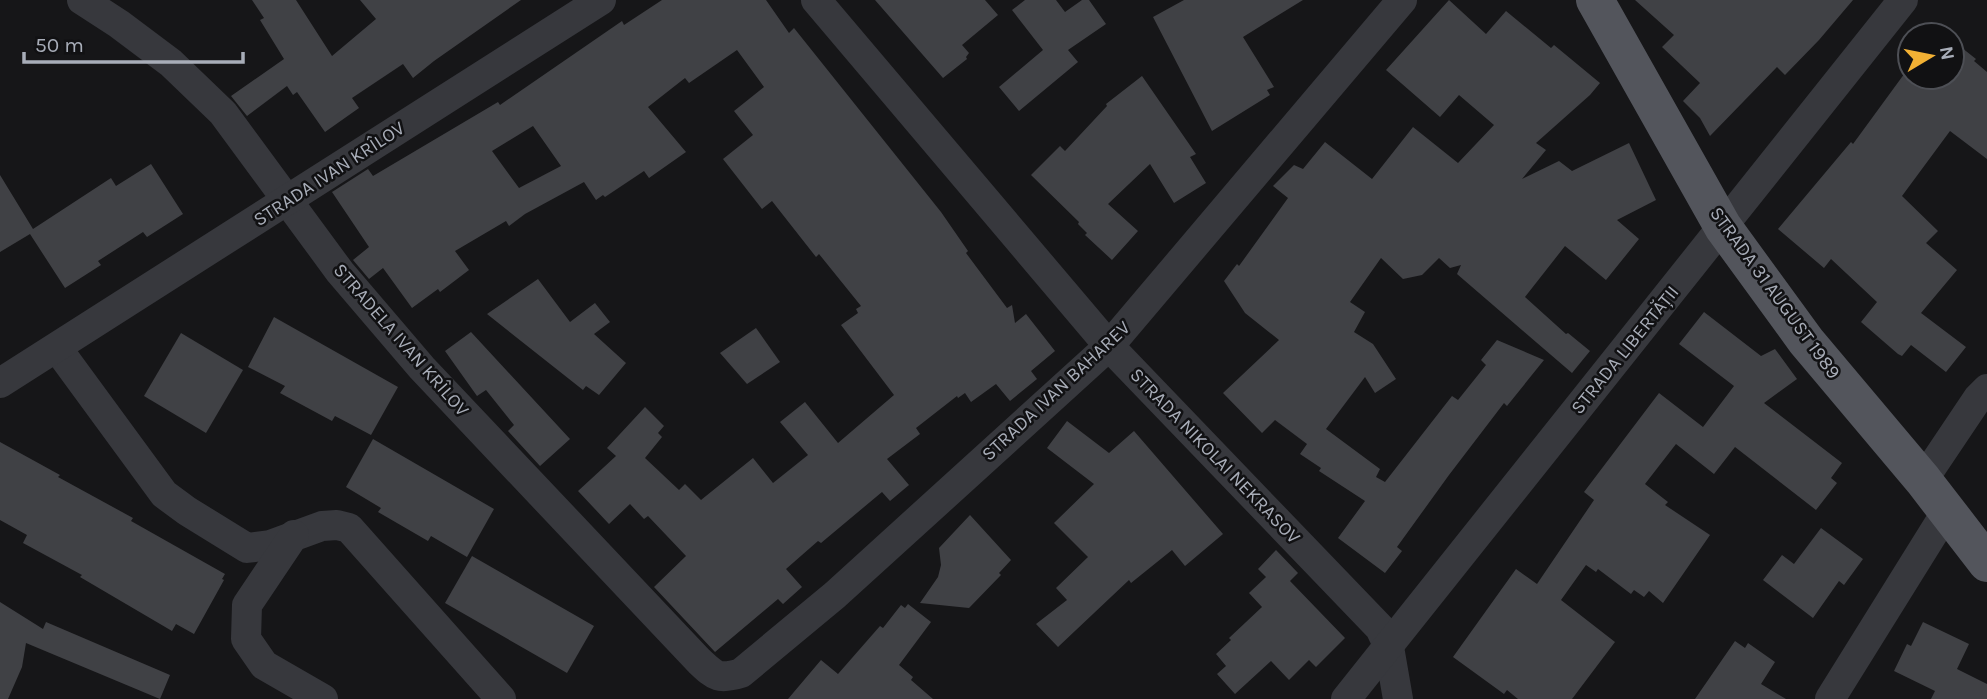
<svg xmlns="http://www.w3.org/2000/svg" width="1987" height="699" font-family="Karla,sans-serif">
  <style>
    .building { fill: #404145; fill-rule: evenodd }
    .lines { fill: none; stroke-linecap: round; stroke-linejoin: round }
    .minor { stroke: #37383d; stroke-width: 30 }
    .major { stroke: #53555c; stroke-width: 38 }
    .labels { text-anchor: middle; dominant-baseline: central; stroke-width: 5; stroke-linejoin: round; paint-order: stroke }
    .street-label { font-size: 19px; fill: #a8adb8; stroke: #111113 }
  </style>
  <rect width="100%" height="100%" fill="#161618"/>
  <!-- building -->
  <g class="building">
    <path d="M252,0H296L332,56L376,19L360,0H521L434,61L413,78L403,64L352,98L359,108L325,132L297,92L293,95L287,86L247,116L231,96L284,59L260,20L264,18Z"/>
    <path d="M662,0H766L789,33L794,28L941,212L968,251L966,253L1007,308L1012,305L1015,323L1026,314L1055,351L1031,371L1037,379L1010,401L996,384L971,402L965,393L958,398L957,396L916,428L920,434L887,459L909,485L890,501L882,492L821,543L818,541L786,569L802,587L783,604L778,599L715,652L654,587L686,556L648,516L644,519L630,504L609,524L578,491L616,456L607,448L645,407L664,426L658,433L662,437L645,458L679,490L685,484L701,500L753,458L773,483L808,455L780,422L805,402L838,443L894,395L841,325L858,313L856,309L861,306L819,254L816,257L772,201L762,209L723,159L753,135L734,111L764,87L737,50L689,83L685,78L648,107L686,152L649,178L644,171L605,197L603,195L596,200L584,182L525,214L509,226L506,221L455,251L469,270L440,292L438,289L412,308L383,268L369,279L353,260L369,247L332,192L368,169L373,176L498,102L500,105L622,21L624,25ZM533,126L561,166L519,188L492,151Z"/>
    <path d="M875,0H985L998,15L962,45L969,53L966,57L967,59L943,78Z"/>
    <path d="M1025,0H1056L1065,12L1082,0H1089L1106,24L1068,50L1078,62L1019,111L999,87L1043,50L1012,10Z"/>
    <path d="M1184,0H1303L1243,37L1274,87L1267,90L1270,95L1212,131L1153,17Z"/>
    <path d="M1449,0L1486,34L1506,11L1551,48L1554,45L1600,83L1590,95L1536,143L1546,150L1522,179L1559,161L1572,171L1629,143L1656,200L1617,220L1639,239L1606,280L1565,246L1525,297L1566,334L1568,333L1590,351L1572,373L1457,274L1461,265L1450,268L1439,258L1422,275L1403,279L1381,258L1350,302L1365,312L1354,332L1373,344L1396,379L1375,393L1365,377L1326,429L1380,469L1376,477L1385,482L1452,396L1458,400L1486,365L1481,360L1497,340L1544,360L1507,406L1504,403L1449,475L1397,547L1402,551L1385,573L1338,538L1365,501L1319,471L1321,468L1300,454L1307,444L1275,420L1262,433L1223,393L1279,340L1245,313L1224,281L1237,264L1239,266L1288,198L1273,186L1294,165L1303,169L1325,142L1372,179L1413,127L1458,163L1494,125L1459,95L1440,117L1386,70Z"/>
    <path d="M1635,0H1853L1819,40L1785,75L1777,67L1710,136L1700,118L1683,101L1700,83L1662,47L1674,35Z"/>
    <path d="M1952,40L1976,59L1974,61L1987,72V159L1950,131L1902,196L1938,231L1926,243L1957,270L1921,313L1966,347L1946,372L1911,345L1902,356L1898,354L1861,322L1877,302L1831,259L1824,268L1778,229L1851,142L1853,144L1910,66V77H1952Z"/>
    <path d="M1142,76L1196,154L1190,157L1206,183L1174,203L1150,164L1108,204L1138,231L1112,260L1085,235L1087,233L1078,224L1079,222L1031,175L1060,146L1065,151L1107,106L1106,104Z"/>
    <path d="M151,164L183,214L147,237L143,232L98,261L101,265L65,288L30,234L0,252V175L33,229L111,178L116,186Z"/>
    <path d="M538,279L570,322L595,303L610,322L594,334L626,363L599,395L586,386L583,390L487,314Z"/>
    <path d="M1704,312L1761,356L1775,349L1797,379L1764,403L1842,463L1831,478L1837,483L1816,510L1735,447L1714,474L1676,444L1645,484L1668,502L1665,505L1710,535L1663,603L1649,591L1644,597L1634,590L1631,594L1598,569L1596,572L1586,565L1561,600L1615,642L1572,699H1518L1507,690L1504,694L1453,657L1516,569L1537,584L1594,500L1584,492L1659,393L1703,427L1734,386L1679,344Z"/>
    <path d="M274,317L398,387L371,435L335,416L332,421L280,393L285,386L248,367Z"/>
    <path d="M756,328L780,362L747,384L720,353Z"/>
    <path d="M471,332L570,439L540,466L508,431L514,425L486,390L477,396L445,351Z"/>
    <path d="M181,333L243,370L206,433L144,396Z"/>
    <path d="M1067,421L1109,453L1134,431L1223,534L1185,566L1172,550L1131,583L1129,580L1058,647L1036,624L1067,600L1056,588L1088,557L1054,523L1094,484L1047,448Z"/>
    <path d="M373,439L494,509L467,557L431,536L428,541L378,512L381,508L346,487Z"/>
    <path d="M0,442L60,475L58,477L133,518L131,521L225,574L222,579L224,580L194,634L176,624L172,631L80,577L82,575L23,543L27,535L0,520Z"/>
    <path d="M970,515L1011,560L999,573L1001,575L969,608L920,603L938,577L941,565L939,548Z"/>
    <path d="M1821,528L1863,559L1844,585L1839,581L1813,618L1763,580L1782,555L1794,564Z"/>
    <path d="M1276,550L1298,573L1290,581L1345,638L1316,667L1309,660L1289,680L1271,661L1235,694L1217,674L1226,666L1216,654L1231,640L1229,638L1262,607L1249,593L1266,577L1258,569Z"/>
    <path d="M472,556L594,626L567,673L445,603Z"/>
    <path d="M0,602L43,629L46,622L170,675L160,699L26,643L22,667L8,699H0Z"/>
    <path d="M908,604L931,622L899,665L913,677L911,680L933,699H788L821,660L838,674L880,626L883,628L901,605L905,608Z"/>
    <path d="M1923,622L1969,644L1957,669L1987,684V699H1931L1935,691L1894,671L1907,644L1911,646Z"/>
    <path d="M1735,641L1745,648L1748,643L1775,662L1761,684L1786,699H1695Z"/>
  </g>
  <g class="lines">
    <!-- minor -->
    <g class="minor">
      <path d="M82,0L119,24L171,63L223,113L340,272L422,368L699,661C715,676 718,680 741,673L835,595L1109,346L1402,0"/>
      <path d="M816,0L1109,346L1380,628L1389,647L1398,699"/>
      <path d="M57,348L164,494L187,511L247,548L270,545L322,526L337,525L349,528L501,699"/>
      <path d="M0,383L601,0"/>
      <path d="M1923,480L1978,398L1987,389"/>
      <path d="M294,535L247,605L246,639L264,665L323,699"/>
      <path d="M1346,699L1903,0"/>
      <path d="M1830,699L1947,511"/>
    </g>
    <!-- major -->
    <path class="major" d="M1595,0L1723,227L1806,341L1923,480L1987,563"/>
  </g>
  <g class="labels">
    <!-- street labels -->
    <g class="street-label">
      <text transform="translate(329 174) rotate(-33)">STRADA IVAN KRÎLOV</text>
      <text transform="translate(1775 293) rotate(54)">STRADA 31 AUGUST 1989</text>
      <text transform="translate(401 340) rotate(49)">STRADELA IVAN KRÎLOV</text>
      <text transform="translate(1625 350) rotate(-51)">STRADA LIBERTĂȚII</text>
      <text transform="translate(1056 391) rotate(-43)">STRADA IVAN BAHAREV</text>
      <text transform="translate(1215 456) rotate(46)">STRADA NIKOLAI NEKRASOV</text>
    </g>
  </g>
  <!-- north arrow -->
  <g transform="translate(1931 56) rotate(80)"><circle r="33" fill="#111113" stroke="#4d4f55" stroke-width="2"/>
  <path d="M0-5L12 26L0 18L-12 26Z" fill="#f2b134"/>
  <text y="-10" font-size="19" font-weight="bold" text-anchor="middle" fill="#a8adb8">N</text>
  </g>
  <!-- scale -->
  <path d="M24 52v10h219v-10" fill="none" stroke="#a8adb8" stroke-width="3.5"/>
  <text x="35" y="52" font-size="21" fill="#a8adb8" stroke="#111113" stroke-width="5" paint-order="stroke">50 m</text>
</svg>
